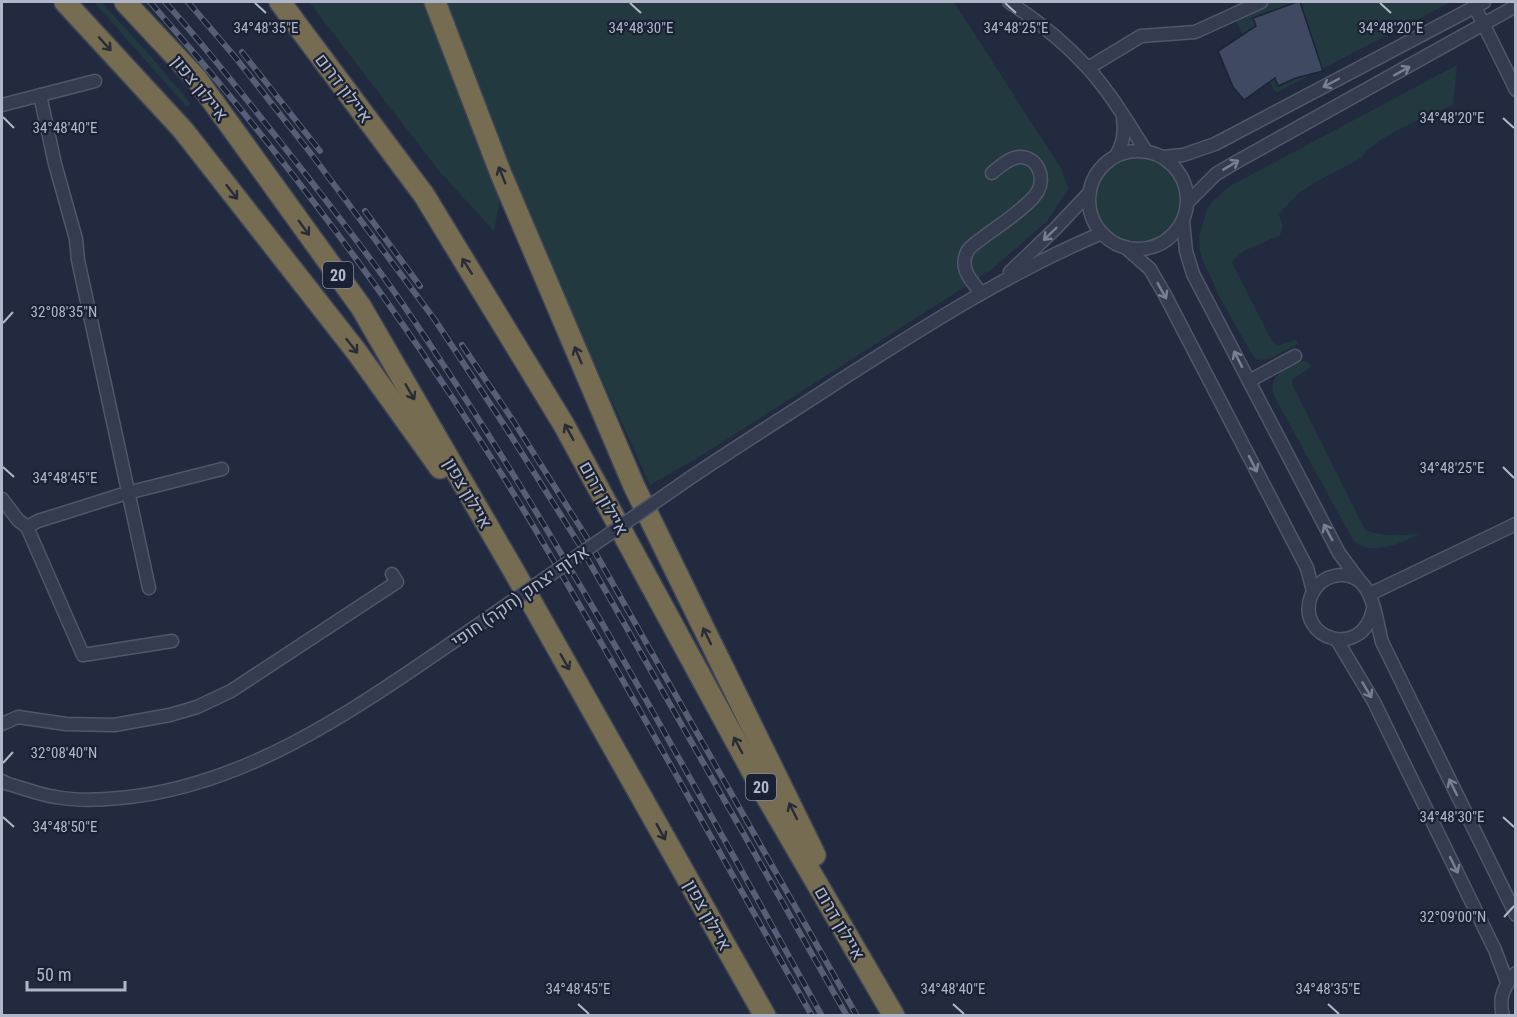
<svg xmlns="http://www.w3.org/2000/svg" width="1517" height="1017" font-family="'Roboto Condensed',Heebo,sans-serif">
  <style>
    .green { fill: #233940 }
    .building { fill: #3f4961; stroke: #1c2335; stroke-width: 1.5 }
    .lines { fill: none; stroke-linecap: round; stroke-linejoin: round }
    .street-casing { stroke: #505769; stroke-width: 15 }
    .highway-casing { stroke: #3d4456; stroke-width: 24 }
    .street { stroke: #353c4f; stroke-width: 12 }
    .highway { stroke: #756c51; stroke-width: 21 }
    .rail-casing { stroke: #575f76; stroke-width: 6 }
    .rail { stroke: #1a2133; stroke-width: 4; stroke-dasharray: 11; stroke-linecap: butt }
    .street-bridge-casing { stroke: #505769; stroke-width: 15; stroke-linecap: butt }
    .street-bridge { stroke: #353c4f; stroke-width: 12 }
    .oneway { stroke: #282c38 }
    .oneway2 { stroke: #798093 }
    .ticks { fill: none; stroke: #b1b7ca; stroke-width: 2 }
    .labels { text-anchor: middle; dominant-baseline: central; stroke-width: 4.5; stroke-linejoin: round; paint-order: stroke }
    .shield { fill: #1a2133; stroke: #848a9d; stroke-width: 1.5 }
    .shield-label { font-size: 16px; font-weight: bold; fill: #b1b7ca }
    .street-label { font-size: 18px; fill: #b1b7ca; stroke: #1a2133 }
    .ticks-label { font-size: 15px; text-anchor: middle; fill: #b1b7ca; stroke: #1a2133; stroke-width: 4.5; stroke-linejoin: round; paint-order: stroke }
  </style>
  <rect width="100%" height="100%" fill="#212a3f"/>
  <!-- green -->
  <g class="green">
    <path d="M94,2H101L148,53L190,103L189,107L186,106Z"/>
    <path d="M309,2H422L500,199L494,231L439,171Z"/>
    <path d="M443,2H954L1062,170L1068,189L1047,221L991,270L704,454L650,485L518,194Z"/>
    <path d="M1236,2H1451L1276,93L1234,18Z"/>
    <path d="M1457,65L1453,105C1429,116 1375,136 1361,158C1333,174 1297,187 1279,215L1283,226L1280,235L1244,251L1233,260L1232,263L1272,341L1278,346L1296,340L1298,344L1269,359L1257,360L1252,354L1220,298L1202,259L1200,251L1199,237L1207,209L1215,199L1230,186Z"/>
    <circle cx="1138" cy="200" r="43"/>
    <path d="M1305,361L1309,363L1311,367L1292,380L1293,386L1365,530C1383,537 1402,536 1421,533C1402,543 1374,556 1354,542L1273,394C1269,375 1288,364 1305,361Z"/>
  </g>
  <!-- building -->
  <path class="building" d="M1297,2H1300L1323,71L1296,78L1278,86L1275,78L1244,100L1233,87L1218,51L1256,26L1253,18Z"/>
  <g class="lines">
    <defs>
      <g id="street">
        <path d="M1009,2C1038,21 1064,42 1087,67C1110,92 1128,123 1146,151"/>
        <path d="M1475,7L1516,90"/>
        <path d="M1088,68L1141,36L1195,32L1261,2"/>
        <path d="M40,95L55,164L76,239L78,260L149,588"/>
        <path d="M2,105L95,81"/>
        <circle cx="1138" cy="200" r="49"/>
        <path d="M1116,156C1123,143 1125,134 1123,119"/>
        <path d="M1163,157L1183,155L1215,144L1484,2"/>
        <path d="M1187,203L1216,174L1238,161L1516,6"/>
        <path d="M1183,221L1186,251L1193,274L1339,553L1359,580"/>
        <path d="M1125,247L1150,269L1165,295L1307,568L1313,591"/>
        <path d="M1010,272L1055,229L1090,192"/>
        <path d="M981,293C971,280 959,269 967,252C970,246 976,243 981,239C995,228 1030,206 1038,191C1045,177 1038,157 1020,157C1010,157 999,167 992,173"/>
        <path d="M1249,381L1295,356"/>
        <path d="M690,478C742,443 795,410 847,376C930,323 1012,271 1102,233"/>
        <path d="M2,499L18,520L27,527L83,655L172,641"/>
        <path d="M27,527L38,521L127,493L222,469"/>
        <path d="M1370,594L1516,524"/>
        <path d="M1373,609C1363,661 1295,639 1311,596C1315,586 1324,578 1334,576C1373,567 1375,617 1382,642L1516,915"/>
        <path d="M1337,640L1374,702L1495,950L1507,982"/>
        <path d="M2,724L18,717L66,724L114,725L170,715L197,707L231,691L397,582L392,574"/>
        <path d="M2,781L8,784C24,788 40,795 56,797C77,801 100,800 120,798C254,786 367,700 475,627"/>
        <path d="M1503,1016C1498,998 1504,985 1516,973"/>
      </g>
      <g id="highway">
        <path d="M65,2L183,130L356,351L440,468"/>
        <path d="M125,2L196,78L361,307L515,573L765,1016"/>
        <path d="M280,2L424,195L564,425L758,782L894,1016"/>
        <path d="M435,2L501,174L634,486L815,855"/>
      </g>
    </defs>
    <!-- street casing -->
    <use href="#street" class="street-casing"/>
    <!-- highway casing -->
    <use href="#highway" class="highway-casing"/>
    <!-- street -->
    <use href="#street" class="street"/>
    <!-- highway -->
    <use href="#highway" class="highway"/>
    <defs>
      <g id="rail">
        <path d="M150,2C272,141 384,289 483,445C531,518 573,595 617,670C682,785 747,901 812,1016"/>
        <path d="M165,2C206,47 243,95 281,143C322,195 364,248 402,303C558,531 688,775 822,1016"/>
        <path d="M188,2L235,57L312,155L435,320L506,428L579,544L847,1016"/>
        <path d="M242,52L320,151"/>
        <path d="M365,211L420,286"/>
        <path d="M462,345L514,422L587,538L857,1016"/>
      </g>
    </defs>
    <!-- rail casing -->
    <use href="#rail" class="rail-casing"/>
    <!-- rail -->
    <use href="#rail" class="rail"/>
    <defs>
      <path id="street-bridge" d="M475,627L690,478"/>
    </defs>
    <!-- street-bridge casing -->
    <use href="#street-bridge" class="street-bridge-casing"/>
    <!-- street-bridge -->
    <use href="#street-bridge" class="street-bridge"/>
  </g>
  <!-- one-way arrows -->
  <defs><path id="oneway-shaft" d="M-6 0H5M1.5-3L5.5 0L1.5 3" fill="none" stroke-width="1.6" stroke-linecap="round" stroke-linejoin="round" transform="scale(1.5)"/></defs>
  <g class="oneway">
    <use href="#oneway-shaft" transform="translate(105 44) rotate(48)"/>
    <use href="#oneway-shaft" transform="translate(502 175) rotate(-112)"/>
    <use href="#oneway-shaft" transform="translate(232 192) rotate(52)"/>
    <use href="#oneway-shaft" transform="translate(304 228) rotate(54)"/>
    <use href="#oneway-shaft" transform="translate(467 266) rotate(-122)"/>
    <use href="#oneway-shaft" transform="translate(352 346) rotate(52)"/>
    <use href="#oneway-shaft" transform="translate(578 355) rotate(-113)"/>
    <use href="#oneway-shaft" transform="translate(410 392) rotate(60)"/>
    <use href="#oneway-shaft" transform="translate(569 432) rotate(-119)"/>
    <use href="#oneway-shaft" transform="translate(707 636) rotate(-116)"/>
    <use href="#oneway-shaft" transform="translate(565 662) rotate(60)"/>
    <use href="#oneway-shaft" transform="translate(738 745) rotate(-118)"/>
    <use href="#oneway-shaft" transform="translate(793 811) rotate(-116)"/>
    <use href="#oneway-shaft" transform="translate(661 832) rotate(61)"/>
  </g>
  <g class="oneway2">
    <use href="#oneway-shaft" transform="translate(1402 71) rotate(-29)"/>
    <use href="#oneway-shaft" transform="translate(1331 83) rotate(152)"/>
    <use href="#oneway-shaft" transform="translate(1231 165) rotate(-31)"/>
    <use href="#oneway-shaft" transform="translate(1050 234) rotate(136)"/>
    <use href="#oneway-shaft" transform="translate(1162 291) rotate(61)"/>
    <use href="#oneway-shaft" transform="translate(1238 359) rotate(-117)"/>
    <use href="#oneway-shaft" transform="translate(1253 464) rotate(63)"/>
    <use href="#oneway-shaft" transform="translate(1328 532) rotate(-118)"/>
    <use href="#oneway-shaft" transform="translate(1367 690) rotate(59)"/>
    <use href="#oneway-shaft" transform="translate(1453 787) rotate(-116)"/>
    <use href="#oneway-shaft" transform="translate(1454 865) rotate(64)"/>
  </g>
  <!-- ticks -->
  <path class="ticks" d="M255,3L266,13M630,3L641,13M1005,3L1016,13M1380,3L1391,13M3,117L14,128M1503,118L1514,128M3,323L13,312M3,467L14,477M1503,467L1514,478M3,763L13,752M3,817L14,827M1503,817L1514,827M1504,917L1514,906M578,1004L589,1014M953,1004L964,1014M1328,1004L1339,1014"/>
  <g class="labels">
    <!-- shield labels -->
    <g class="shield">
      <rect x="323" y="262" width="30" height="26" rx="4.5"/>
      <rect x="746" y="774" width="30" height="26" rx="4.5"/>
    </g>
    <g class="shield-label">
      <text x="338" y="275">20</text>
      <text x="761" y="787">20</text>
    </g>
    <!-- street labels -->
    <g class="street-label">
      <text transform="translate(200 88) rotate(51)">איילון צפון</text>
      <text transform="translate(344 88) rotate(53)">איילון דרום</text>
      <text transform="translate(468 493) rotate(60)">איילון צפון</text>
      <text transform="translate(604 498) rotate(61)">איילון דרום</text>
      <text transform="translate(520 596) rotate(-35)">אלוף יצחק (חקה) חופי</text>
      <text transform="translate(708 915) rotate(61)">איילון צפון</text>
      <text transform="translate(840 923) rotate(60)">איילון דרום</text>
    </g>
  </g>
  <g class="ticks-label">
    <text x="266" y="33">34°48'35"E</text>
    <text x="1016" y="33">34°48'25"E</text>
    <text x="1391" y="33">34°48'20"E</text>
    <text x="641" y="33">34°48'30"E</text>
    <text x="1452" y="123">34°48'20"E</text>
    <text x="65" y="133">34°48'40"E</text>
    <text x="64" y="317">32°08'35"N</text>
    <text x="1452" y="473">34°48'25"E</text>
    <text x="65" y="483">34°48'45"E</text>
    <text x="64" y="758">32°08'40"N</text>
    <text x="1452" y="822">34°48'30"E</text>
    <text x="65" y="832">34°48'50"E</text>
    <text x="1453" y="922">32°09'00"N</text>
    <text x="578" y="994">34°48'45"E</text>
    <text x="953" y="994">34°48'40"E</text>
    <text x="1328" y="994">34°48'35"E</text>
  </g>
  <!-- border -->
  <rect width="1517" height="1017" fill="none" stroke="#b1b7ca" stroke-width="6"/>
  <!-- scale -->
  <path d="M27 981v9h98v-9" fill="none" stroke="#b1b7ca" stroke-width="3"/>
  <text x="36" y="981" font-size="18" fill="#b1b7ca" stroke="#1a2133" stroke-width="4.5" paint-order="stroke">50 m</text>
</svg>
